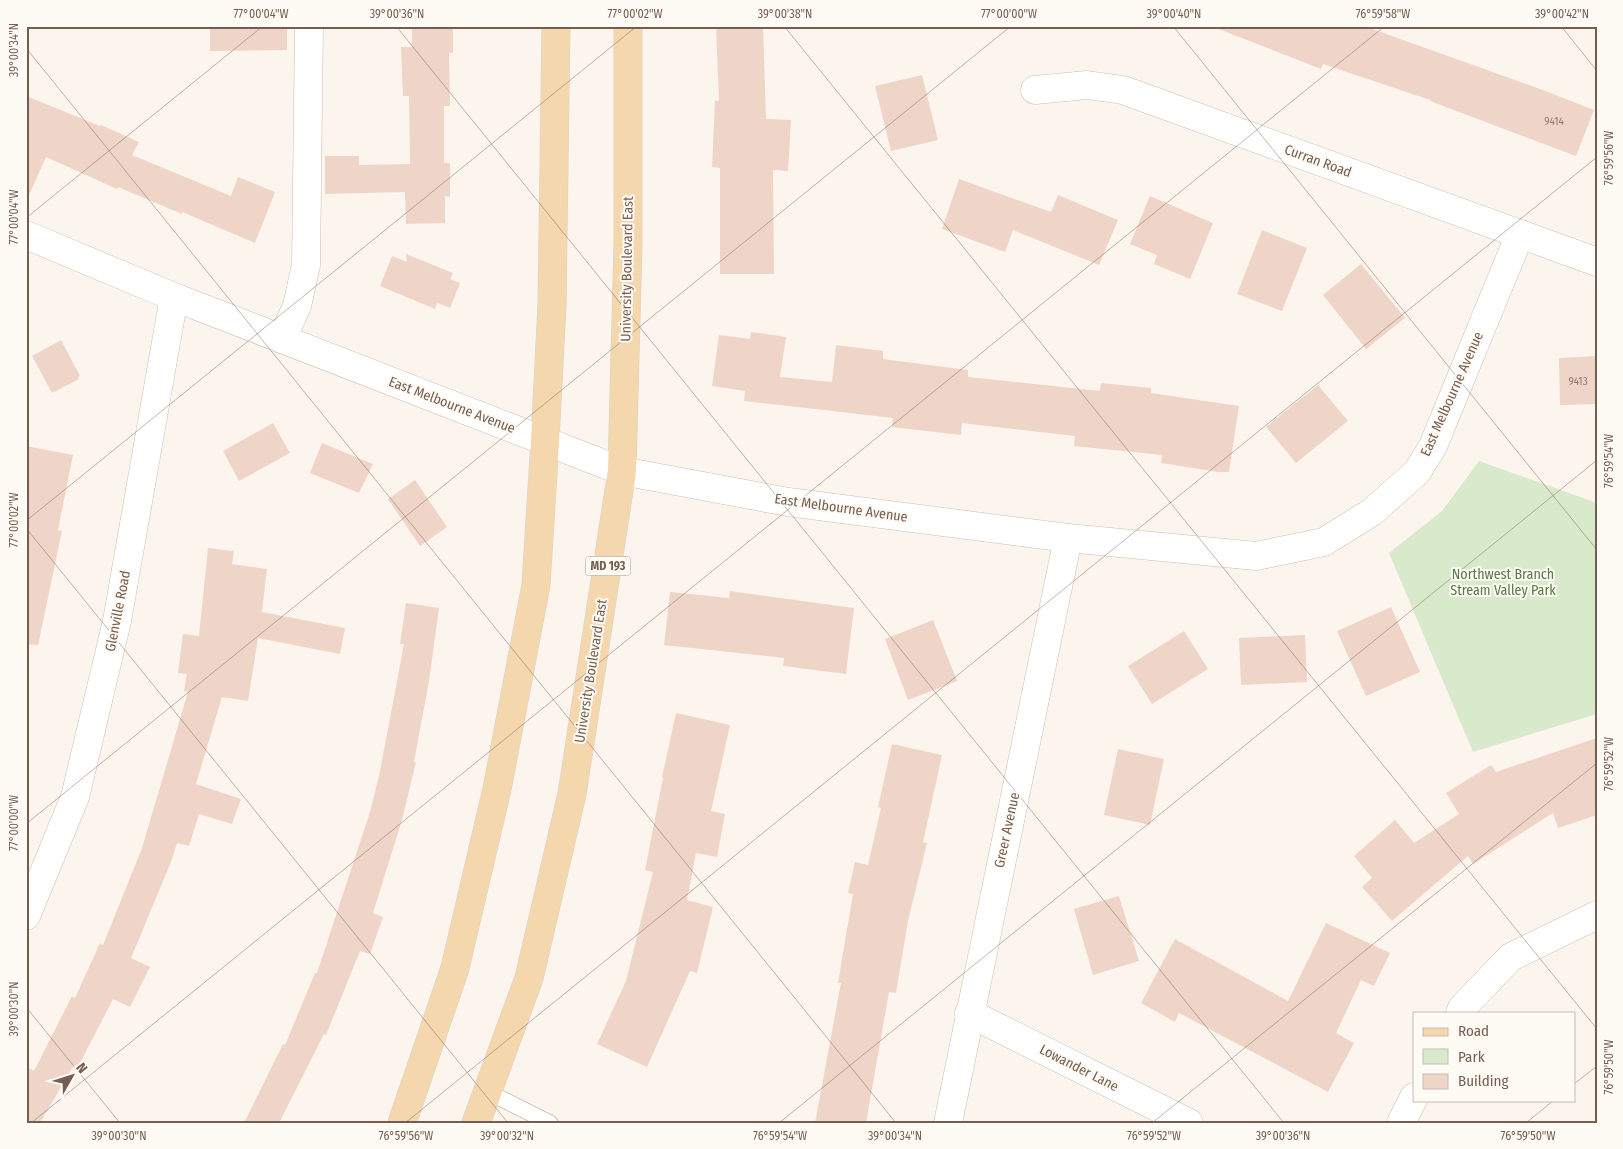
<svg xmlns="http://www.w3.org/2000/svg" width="1623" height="1149" font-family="'Fira Sans Condensed',sans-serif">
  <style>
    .green { fill: #d8e9cc }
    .building { fill: #efd5c7 }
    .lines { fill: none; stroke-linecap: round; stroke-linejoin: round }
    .service-casing { stroke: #cebeb3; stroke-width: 17 }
    .minor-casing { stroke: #cebeb3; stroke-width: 29 }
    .primary-casing { stroke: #d9d2ce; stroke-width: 29 }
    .service { stroke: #fff; stroke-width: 15 }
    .minor { stroke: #fff; stroke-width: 28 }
    .primary { stroke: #f4d7ac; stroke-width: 28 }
    .ticks { fill: none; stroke: #765d51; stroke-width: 1; stroke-opacity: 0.45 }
    .labels { text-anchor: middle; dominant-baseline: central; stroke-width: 4; stroke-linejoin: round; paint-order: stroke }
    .number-label { font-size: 11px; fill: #947b6e }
    .shield { fill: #fefaf4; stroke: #9f8c82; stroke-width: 1 }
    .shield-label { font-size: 12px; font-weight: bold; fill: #765d51 }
    .street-label { font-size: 14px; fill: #765d51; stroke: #fefaf4 }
    .park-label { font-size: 14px; fill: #597a49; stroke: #fefaf4 }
    .neatline { fill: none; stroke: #765d51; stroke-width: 2 }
    .ticks-label { font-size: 12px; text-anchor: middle; fill: #765d51 }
  </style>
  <rect width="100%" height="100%" fill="#fcf5ed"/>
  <!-- green -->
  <path class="green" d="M1479,461L1597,503V714L1473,752L1389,553L1442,511Z"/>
  <!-- building -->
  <g class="building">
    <path d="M210,26H287V50L210,51Z"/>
    <path d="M412,26H453V53H449L450,106H444V163H450V197L445,196V223L406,224L405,192L325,194V156H359V165L410,164L409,96H403L401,47H412Z"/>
    <path d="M716,26H763L766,119L791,120L788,171L773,170L774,274H720V168L712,167L715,101H719Z"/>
    <path d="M1216,26H1364L1543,90L1594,110L1576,156L1430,101V100L1323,64L1321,69L1216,28Z"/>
    <path d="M922,75L938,140L891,151L875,86Z"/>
    <path d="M26,96L100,126L101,125L139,142L132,155L231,196L238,177L275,192L255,243L182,212V214L118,187L117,189L46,157L26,202Z"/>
    <path d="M959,179L1051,212L1058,195L1118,220L1099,265L1013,230L1005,252L942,229Z"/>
    <path d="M1150,196L1213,223L1190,279L1154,264L1157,255L1130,244Z"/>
    <path d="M1262,230L1307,248L1282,311L1237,294Z"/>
    <path d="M406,254L453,273L450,279L460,283L450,308L437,303L435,309L380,286L392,256L407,262Z"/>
    <path d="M1361,264L1405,318L1366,349L1323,295Z"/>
    <path d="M751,332L786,337L780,377L832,382L836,345L883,351V359L968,370V377L1100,391L1101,383L1151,388V393L1239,406L1229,472H1218L1161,463L1162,455L1074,446L1075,436L962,423L961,435L892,427L893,418L744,401L745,391L712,386L719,335L750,339Z"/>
    <path d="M61,340L80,376L78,377L79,379L52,393L32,356Z"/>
    <path d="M1597,356V404L1560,405L1559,358Z"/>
    <path d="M1318,385L1348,421L1296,463L1266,427Z"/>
    <path d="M273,423L290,453L239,481L223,451Z"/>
    <path d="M322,443L373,464L359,493L310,473Z"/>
    <path d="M26,446L73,455L58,530L62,531L38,645L26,644Z"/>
    <path d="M415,480L447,527L420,546L388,499Z"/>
    <path d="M208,548L234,551L232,564L267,569L262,612L345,628L340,654L258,638L248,701L222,697L196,784L241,799L232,824L199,814L189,846L177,843L171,862L131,958L150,967L130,1007L113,999L78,1067L74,1065L40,1123H26V1066L34,1071L72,996L75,998L100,943L103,945L142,848L188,692L184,691L187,674L178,673L183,634L199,636Z"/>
    <path d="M730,591L854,608L846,674L783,666L784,658L664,645L670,592L729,598Z"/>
    <path d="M406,603L439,608L429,681L414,762H416L402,820L373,913L383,917L370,954L360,951L326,1035L324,1034L279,1123H244L283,1044L285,1045L315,973H317L370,812L379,776L404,644H400Z"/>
    <path d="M1391,607L1420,672L1366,696L1337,631Z"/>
    <path d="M933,620L957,681L908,700L885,639Z"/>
    <path d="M1184,631L1208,669L1152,704L1128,666Z"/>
    <path d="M1305,635L1307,682L1241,685L1239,638Z"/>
    <path d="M676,713L730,725L711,811L725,814L717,857L696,853L687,900L713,907L697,973L690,971L647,1067L597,1044L626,981L653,872L645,870L663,778L662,777Z"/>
    <path d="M1597,738V815L1558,828L1553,813L1473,864L1468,856L1392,921L1362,887L1372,878L1354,856L1395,820L1414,843L1459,814L1446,793L1491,765L1496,772Z"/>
    <path d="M892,744L942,755L923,842L927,843L908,921L896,993L889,992L866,1123H815L841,983H838L853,894L848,893L855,862L868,865L881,808L878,807Z"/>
    <path d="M1118,749L1164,759L1150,825L1104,815Z"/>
    <path d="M1119,896L1139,961L1093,975L1074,909Z"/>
    <path d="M1326,923L1390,953L1374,986L1361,980L1336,1033L1354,1043L1328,1092L1179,1013L1175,1022L1141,1003L1175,939L1288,1001Z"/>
  </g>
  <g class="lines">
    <defs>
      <path id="service" d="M488,1092L550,1123"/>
      <g id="minor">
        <path d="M1035,90L1087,85L1123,90L1597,262"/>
        <path d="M26,235L174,297L622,471L788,502L1068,538L1256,556L1324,542L1372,512L1417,472L1433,446L1520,234"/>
        <path d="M282,339L297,306L306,265L309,26"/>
        <path d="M26,916L75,797L117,621L174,297"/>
        <path d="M969,1013L1189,1123"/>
        <path d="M1460,1013L1462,1008L1511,957L1597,915"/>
        <path d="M948,1123L1068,538"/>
        <path d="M1401,1123L1414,1097"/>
      </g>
      <g id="primary">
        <path d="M402,1123L455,968L497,789L536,585L545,441L552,305L556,26"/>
        <path d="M476,1123L529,978L572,794L622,471L628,243V26"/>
      </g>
    </defs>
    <!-- service casing -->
    <use href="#service" class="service-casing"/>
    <!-- minor casing -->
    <use href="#minor" class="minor-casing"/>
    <!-- primary casing -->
    <use href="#primary" class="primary-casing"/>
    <!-- service -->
    <use href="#service" class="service"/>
    <!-- minor -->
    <use href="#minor" class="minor"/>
    <!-- primary -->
    <use href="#primary" class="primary"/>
  </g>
  <!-- ticks -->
  <path class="ticks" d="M396,26L1284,1123M784,26L1597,1029M1173,26L1597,550M1561,26L1597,71M26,48L896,1123M26,218L263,26M26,521L637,26M26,528L508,1123M26,824L1011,26M26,1007L120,1123M1574,1084L1597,1066M31,1123L1385,26M405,1123L1597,157M779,1123L1597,460M1152,1123L1597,763M1526,1123L1554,1100"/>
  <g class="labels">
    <!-- number labels -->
    <g class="number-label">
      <text x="1554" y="121">9414</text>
      <text x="1578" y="381">9413</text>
    </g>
    <!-- shield labels -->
    <rect class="shield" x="585.5" y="556.5" width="45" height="19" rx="4"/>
    <g class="shield-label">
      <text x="608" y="566">MD 193</text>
    </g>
    <!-- street labels -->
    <g class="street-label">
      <text transform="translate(1318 161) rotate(20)">Curran Road</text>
      <text transform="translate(627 269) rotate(-89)">University Boulevard East</text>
      <text transform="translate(1452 394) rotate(-66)">East Melbourne Avenue</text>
      <text transform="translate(452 405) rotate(21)">East Melbourne Avenue</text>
      <text transform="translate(841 508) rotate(8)">East Melbourne Avenue</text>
      <text transform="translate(118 611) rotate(-79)">Glenville Road</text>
      <text transform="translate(591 671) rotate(-81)">University Boulevard East</text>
      <text transform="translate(1007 830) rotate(-78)">Greer Avenue</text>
      <text transform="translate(1079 1068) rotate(27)">Lowander Lane</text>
    </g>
    <!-- park labels -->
    <g class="park-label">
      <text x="1503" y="574">Northwest Branch<tspan x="1503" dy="16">Stream Valley Park</tspan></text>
    </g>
  </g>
  <!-- border -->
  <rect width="1623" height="1149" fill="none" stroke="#fefaf4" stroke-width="55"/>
  <!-- legend -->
  <rect x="1413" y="1012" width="162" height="90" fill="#fefaf4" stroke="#c8bbb3"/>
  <rect x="1423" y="1028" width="25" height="8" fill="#f4d7ac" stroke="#c8bbb3"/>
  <text x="1458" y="1036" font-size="15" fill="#765d51">Road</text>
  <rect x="1423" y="1049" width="25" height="15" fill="#d8e9cc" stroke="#c8bbb3"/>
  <text x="1458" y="1062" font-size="15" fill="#765d51">Park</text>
  <rect x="1423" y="1074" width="25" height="15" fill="#efd5c7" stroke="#c8bbb3"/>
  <text x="1458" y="1086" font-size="15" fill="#765d51">Building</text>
  <!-- north arrow -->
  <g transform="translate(72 1076) rotate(51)" stroke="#fefaf4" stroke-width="4" paint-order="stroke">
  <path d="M0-4L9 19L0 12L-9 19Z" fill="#765d51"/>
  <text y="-8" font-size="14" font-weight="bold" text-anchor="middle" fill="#765d51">N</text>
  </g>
  <rect x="28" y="28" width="1568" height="1094" class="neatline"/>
  <g class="ticks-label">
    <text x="261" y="18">77°00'04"W</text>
    <text x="397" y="18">39°00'36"N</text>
    <text x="635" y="18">77°00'02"W</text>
    <text x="785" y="18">39°00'38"N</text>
    <text x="1009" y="18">77°00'00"W</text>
    <text x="1174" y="18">39°00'40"N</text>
    <text x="1383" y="18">76°59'58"W</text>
    <text x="1562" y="18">39°00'42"N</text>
    <text transform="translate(14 50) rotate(-90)" y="4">39°00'34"N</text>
    <text transform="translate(1609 158) rotate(-90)" y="4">76°59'56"W</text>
    <text transform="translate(14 217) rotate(-90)" y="4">77°00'04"W</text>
    <text transform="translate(1609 461) rotate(-90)" y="4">76°59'54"W</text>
    <text transform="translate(14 520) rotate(-90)" y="4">77°00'02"W</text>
    <text transform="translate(1609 764) rotate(-90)" y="4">76°59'52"W</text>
    <text transform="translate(14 823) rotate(-90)" y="4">77°00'00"W</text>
    <text transform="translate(14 1009) rotate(-90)" y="4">39°00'30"N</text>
    <text transform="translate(1609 1067) rotate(-90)" y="4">76°59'50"W</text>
    <text x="119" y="1140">39°00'30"N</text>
    <text x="406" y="1140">76°59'56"W</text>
    <text x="507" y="1140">39°00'32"N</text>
    <text x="780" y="1140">76°59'54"W</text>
    <text x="895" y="1140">39°00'34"N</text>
    <text x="1154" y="1140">76°59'52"W</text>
    <text x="1283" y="1140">39°00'36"N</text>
    <text x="1528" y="1140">76°59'50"W</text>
  </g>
</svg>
